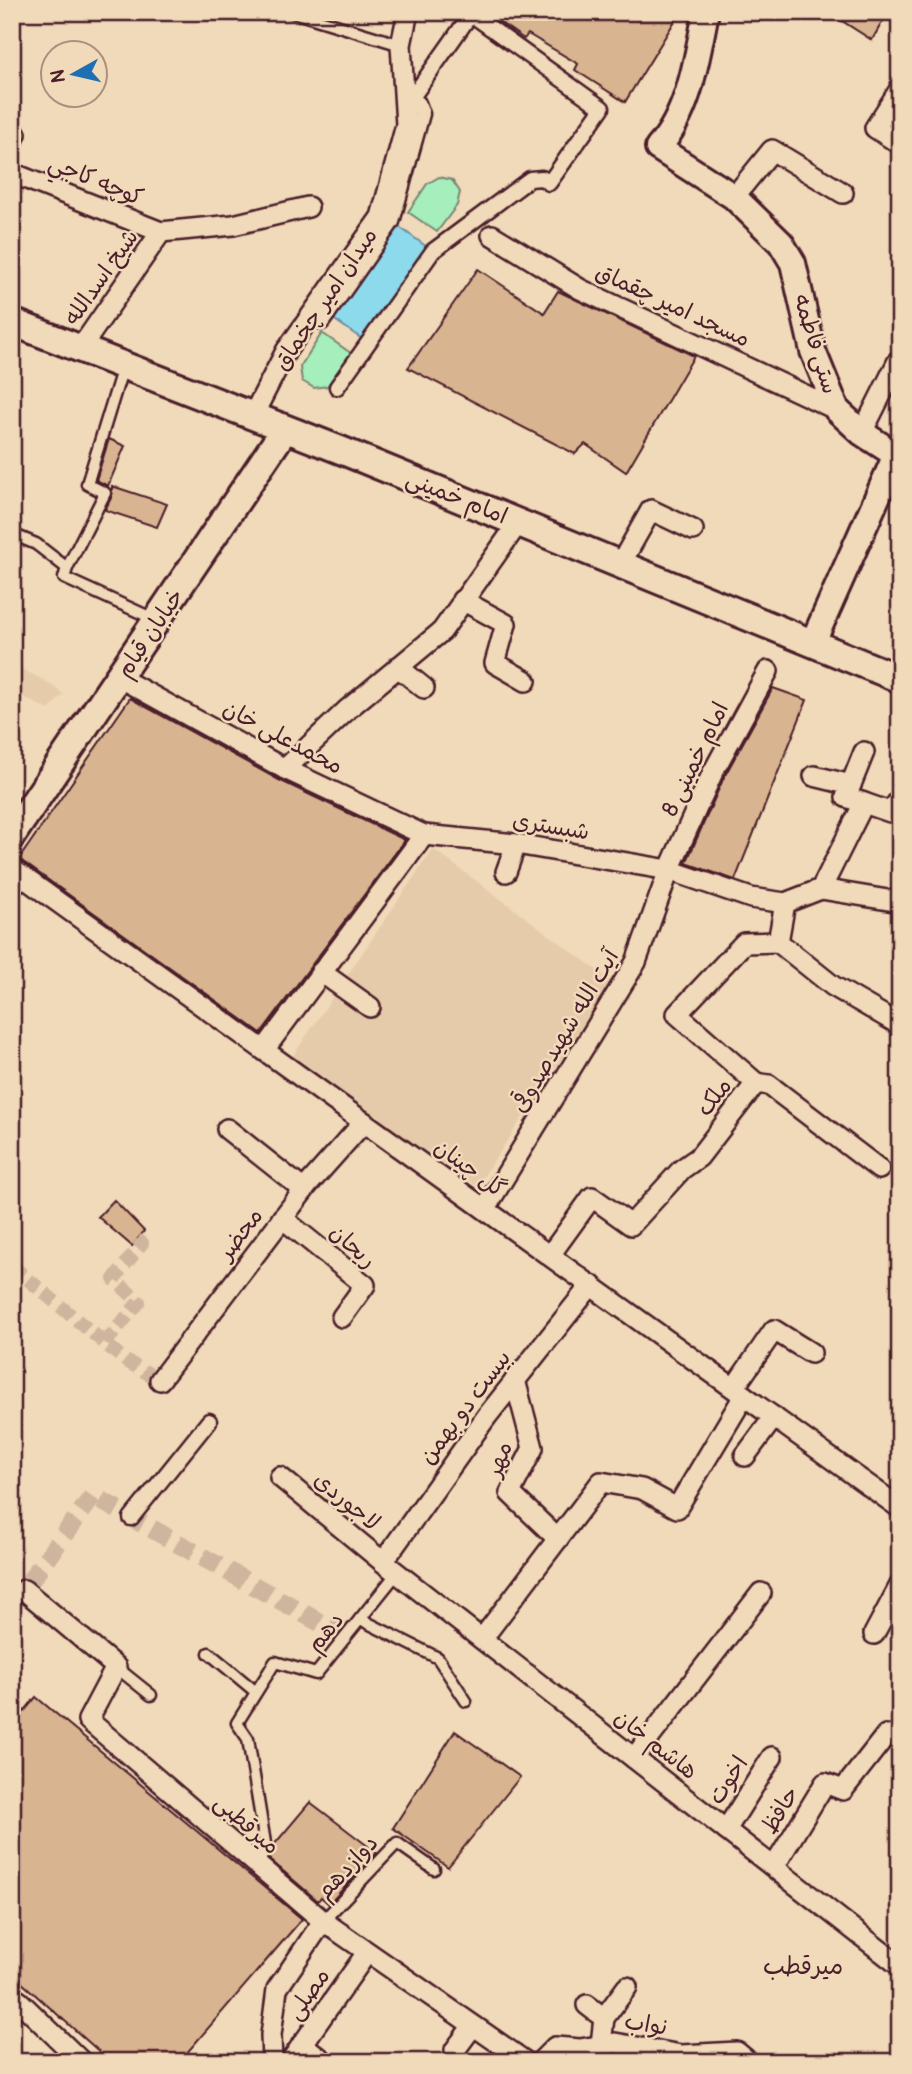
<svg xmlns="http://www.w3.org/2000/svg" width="912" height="2074" font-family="Pangolin,'Playpen Sans Arabic',sans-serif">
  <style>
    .built { fill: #e6cbaa }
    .green { fill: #a6eebb; stroke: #788673; stroke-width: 2 }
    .water { fill: #8ddaec; stroke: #728f9f; stroke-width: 2 }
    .building { fill: #d9b490; stroke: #4a1f2b; stroke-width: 2 }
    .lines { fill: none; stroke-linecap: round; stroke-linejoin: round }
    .pedestrian-tunnel { stroke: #cfb59d; stroke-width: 14; stroke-dasharray: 14 7; stroke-linecap: butt }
    .minor-tunnel { stroke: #cfb59d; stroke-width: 19; stroke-dasharray: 19 10; stroke-linecap: butt }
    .service-casing { stroke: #4a1f2b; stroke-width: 15 }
    .pedestrian-casing { stroke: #4a1f2b; stroke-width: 19 }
    .minor-casing { stroke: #4a1f2b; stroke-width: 24 }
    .tertiary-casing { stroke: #4a1f2b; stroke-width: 30 }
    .secondary-casing { stroke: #4a1f2b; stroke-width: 32 }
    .service { stroke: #f0dab9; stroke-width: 10 }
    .pedestrian { stroke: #f0dab9; stroke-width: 14 }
    .minor { stroke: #f0dab9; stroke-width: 19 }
    .tertiary { stroke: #f0dab9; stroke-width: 24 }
    .secondary { stroke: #f0dab9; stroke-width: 26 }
    .labels { text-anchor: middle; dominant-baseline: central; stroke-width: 5; stroke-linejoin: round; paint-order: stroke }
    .street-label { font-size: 23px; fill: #4a1f2b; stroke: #f0dab9 }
    .neighbourhood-label { font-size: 24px; fill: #4a1f2b; stroke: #f0dab9 }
  </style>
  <rect width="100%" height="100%" fill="#f0dab9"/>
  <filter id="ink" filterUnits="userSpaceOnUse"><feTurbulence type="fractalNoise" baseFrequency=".0143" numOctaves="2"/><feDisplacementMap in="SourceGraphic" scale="14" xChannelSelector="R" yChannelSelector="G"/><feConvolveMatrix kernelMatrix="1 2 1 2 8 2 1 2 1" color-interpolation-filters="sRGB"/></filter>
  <g filter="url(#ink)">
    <!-- built -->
    <g class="built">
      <path d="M12,664L51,684L63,694L49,710L19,695L12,691Z"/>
      <path d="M433,849L613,982L477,1186L290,1060Z"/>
    </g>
    <!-- green -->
    <g class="green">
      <path d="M439,177L452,180L460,192L457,205L437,232L408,212L427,184Z"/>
      <path d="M322,333L352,354L327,386L314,388L302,381L300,367Z"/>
    </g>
    <!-- water -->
    <path class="water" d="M398,226L427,247L362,339L332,318Z"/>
    <!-- building -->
    <g class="building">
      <path d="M485,12H667L676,19L625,102L575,70L578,64L528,34L524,39Z"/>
      <path d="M828,12H888L872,40Z"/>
      <path d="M478,269L544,313L558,291L694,356L626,472L585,444L575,454L408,368Z"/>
      <path d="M109,439L125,446L108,486L96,480Z"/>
      <path d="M112,486L167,504L157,527L105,510L112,496Z"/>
      <path d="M773,688L807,700L735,880L686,863L724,777Z"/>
      <path d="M130,698L279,780L405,840L261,1033L19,859Z"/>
      <path d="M114,1200L144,1231L132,1246L98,1217Z"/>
      <path d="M36,1697L302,1919L179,2062H111L12,1974V1726Z"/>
      <path d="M455,1731L520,1777L448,1867L393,1828Z"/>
      <path d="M310,1802L377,1853L329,1904L321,1897L318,1901L269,1859L273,1846Z"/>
    </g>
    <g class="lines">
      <!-- pedestrian-tunnel -->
      <g class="pedestrian-tunnel">
        <path d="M12,1266L126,1361L160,1380"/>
        <path d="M105,1343L139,1302L114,1279L142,1243L137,1240"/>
      </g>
      <!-- minor-tunnel -->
      <path class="minor-tunnel" d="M12,1605L93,1496L328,1627L348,1634"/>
      <defs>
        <g id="service">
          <path d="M293,12L401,45"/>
          <path d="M12,534L36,544L67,568L64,578L154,619"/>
          <path d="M67,568L105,493L87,484L123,367"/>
          <path d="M360,1619L438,1658L466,1701"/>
          <path d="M209,1653L256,1692"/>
          <path d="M116,1667L151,1695"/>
          <path d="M257,1865L266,1849L248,1739L237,1723L275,1662L316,1674L397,1573"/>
          <path d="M323,1921L397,1843L434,1869"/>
        </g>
        <g id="pedestrian">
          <path d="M322,322L392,222L422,114L418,103L411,99L471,14L602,108L549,183L542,178L530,179L433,251L337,387"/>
          <path d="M131,1518L209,1421"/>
        </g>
        <g id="minor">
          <path d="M900,89L875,128L900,144"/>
          <path d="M12,143L16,134"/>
          <path d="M12,173L161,232L233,225L308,207"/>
          <path d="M734,197L772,150L843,193"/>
          <path d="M492,235L580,289L837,410"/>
          <path d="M80,349L161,232"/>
          <path d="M252,417L286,351L381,217L406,125L401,45L408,12"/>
          <path d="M862,433L898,361"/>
          <path d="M621,563L651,510L693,530"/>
          <path d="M462,600L506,624L495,663L526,681"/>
          <path d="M398,667L424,688"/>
          <path d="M120,678L285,769L424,835L516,844L669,870L751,898L785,903L821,889"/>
          <path d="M864,752L846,797L864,803"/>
          <path d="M285,769L348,709L442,631L519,522"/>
          <path d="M814,776L851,785"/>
          <path d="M12,869L900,1508"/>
          <path d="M506,872L516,844"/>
          <path d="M821,889L864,803L890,812L900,799"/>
          <path d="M821,889L900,902"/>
          <path d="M785,903L778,942L833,986L900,1025"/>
          <path d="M321,972L370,1007"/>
          <path d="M264,1050L424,835"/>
          <path d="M756,1083L769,1085L879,1169"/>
          <path d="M227,1129L304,1190"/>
          <path d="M485,1209L636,962L669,870L713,772L768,671"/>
          <path d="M282,1218L365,1285L342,1317"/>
          <path d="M550,1255L592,1197L631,1225L682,1169L699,1157L756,1083L677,1014L744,943L778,942"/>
          <path d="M160,1380L307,1186L364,1122"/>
          <path d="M515,1380L533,1448L510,1493L558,1539"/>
          <path d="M734,1388L774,1330L811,1353"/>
          <path d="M745,1456L774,1417"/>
          <path d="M280,1477L383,1562L900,1966"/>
          <path d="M383,1562L487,1416L591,1285"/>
          <path d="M24,1590L116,1667L88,1720L323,1921L526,2062"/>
          <path d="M874,1634L900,1585"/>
          <path d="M482,1639L601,1482L642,1489L677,1508L744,1396"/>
          <path d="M634,1758L761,1593"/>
          <path d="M726,1830L772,1757"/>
          <path d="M774,1867L825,1783L843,1790L886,1735"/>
          <path d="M12,2001H19L82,2062"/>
          <path d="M587,2005L604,2018"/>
          <path d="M302,2044L325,2062"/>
          <path d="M601,2044L604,2018L627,1987"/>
          <path d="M272,2062L271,2035L277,1989L323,1921"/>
          <path d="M290,2062L366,1954"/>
          <path d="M458,2062L455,2050L472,2027"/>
          <path d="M540,2062L555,2047L580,2049L615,2043L681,2055L737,2052L749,2062"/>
        </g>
        <path id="tertiary" d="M706,12C697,57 690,112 658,148L734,197L781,243L793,263L813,351L837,410L862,433L896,455L813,642"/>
        <g id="secondary">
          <path d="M12,322L343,451L900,679"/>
          <path d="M12,835L285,429"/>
        </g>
      </defs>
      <!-- service casing -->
      <use href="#service" class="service-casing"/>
      <!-- pedestrian casing -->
      <use href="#pedestrian" class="pedestrian-casing"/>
      <!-- minor casing -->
      <use href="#minor" class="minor-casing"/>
      <!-- tertiary casing -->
      <use href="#tertiary" class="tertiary-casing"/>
      <!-- secondary casing -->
      <use href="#secondary" class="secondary-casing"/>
      <!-- service -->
      <use href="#service" class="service"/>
      <!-- pedestrian -->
      <use href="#pedestrian" class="pedestrian"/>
      <!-- minor -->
      <use href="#minor" class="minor"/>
      <!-- tertiary -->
      <use href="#tertiary" class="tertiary"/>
      <!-- secondary -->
      <use href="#secondary" class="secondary"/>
    </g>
  </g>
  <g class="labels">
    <!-- street labels -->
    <g class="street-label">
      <text transform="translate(96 180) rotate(22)">کوچه کاجي</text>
      <text transform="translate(101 277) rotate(-55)">شیخ اسدالله</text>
      <text transform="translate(325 299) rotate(-56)">میدان امیر چخماق</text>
      <text transform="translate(673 305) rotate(25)">مسجد امیر چقماق</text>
      <text transform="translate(816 344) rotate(73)">ستی فاطمه</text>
      <text transform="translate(457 497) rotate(22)">امام خمینی</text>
      <text transform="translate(150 633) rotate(-56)">خیابان قیام</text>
      <text transform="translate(283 737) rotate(28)">محمدعلی خان</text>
      <text transform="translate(695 759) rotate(-64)">امام خمینی 8</text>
      <text transform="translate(551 826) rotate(9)">شبستری</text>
      <text transform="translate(565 1031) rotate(-59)">آیت الله شهیدصدوقی</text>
      <text transform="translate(714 1097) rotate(-52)">ملک</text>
      <text transform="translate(470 1168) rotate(36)">گل چینان</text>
      <text transform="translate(240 1234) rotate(-53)">محضر</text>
      <text transform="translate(353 1246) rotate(42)">ریحان</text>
      <text transform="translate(465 1407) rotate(-53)">بیست دو بهمن</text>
      <text transform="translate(499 1459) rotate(-69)">مهر</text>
      <text transform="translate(347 1501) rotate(40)">لاجوردی</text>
      <text transform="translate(325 1632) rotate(-51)">دهم</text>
      <text transform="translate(656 1744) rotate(38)">هاشم خان</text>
      <text transform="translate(728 1780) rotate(-57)">اخوت</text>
      <text transform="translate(780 1810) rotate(-59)">حافظ</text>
      <text transform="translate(247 1824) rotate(41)">میرقطبی</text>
      <text transform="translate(347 1867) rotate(-47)">دوازدهم</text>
      <text transform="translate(308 1994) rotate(-55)">مصلی</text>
      <text transform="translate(646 2024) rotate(9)">نواب</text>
    </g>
    <!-- neighbourhood labels -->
    <g class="neighbourhood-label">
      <text x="803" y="1966">میرقطب</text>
    </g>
  </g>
  <!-- margin -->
  <rect width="912" height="2074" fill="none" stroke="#f0dab9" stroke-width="42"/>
  <rect x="21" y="21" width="870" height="2032" fill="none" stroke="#4a1f2b" stroke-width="2.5" filter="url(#ink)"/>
  <!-- north arrow -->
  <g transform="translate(74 74) rotate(262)"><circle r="33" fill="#f0dab9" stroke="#ae8f80" stroke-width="2"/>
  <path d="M0-5L12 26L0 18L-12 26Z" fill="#1f6fb2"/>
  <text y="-10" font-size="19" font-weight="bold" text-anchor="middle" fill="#4a1f2b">N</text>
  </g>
</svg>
